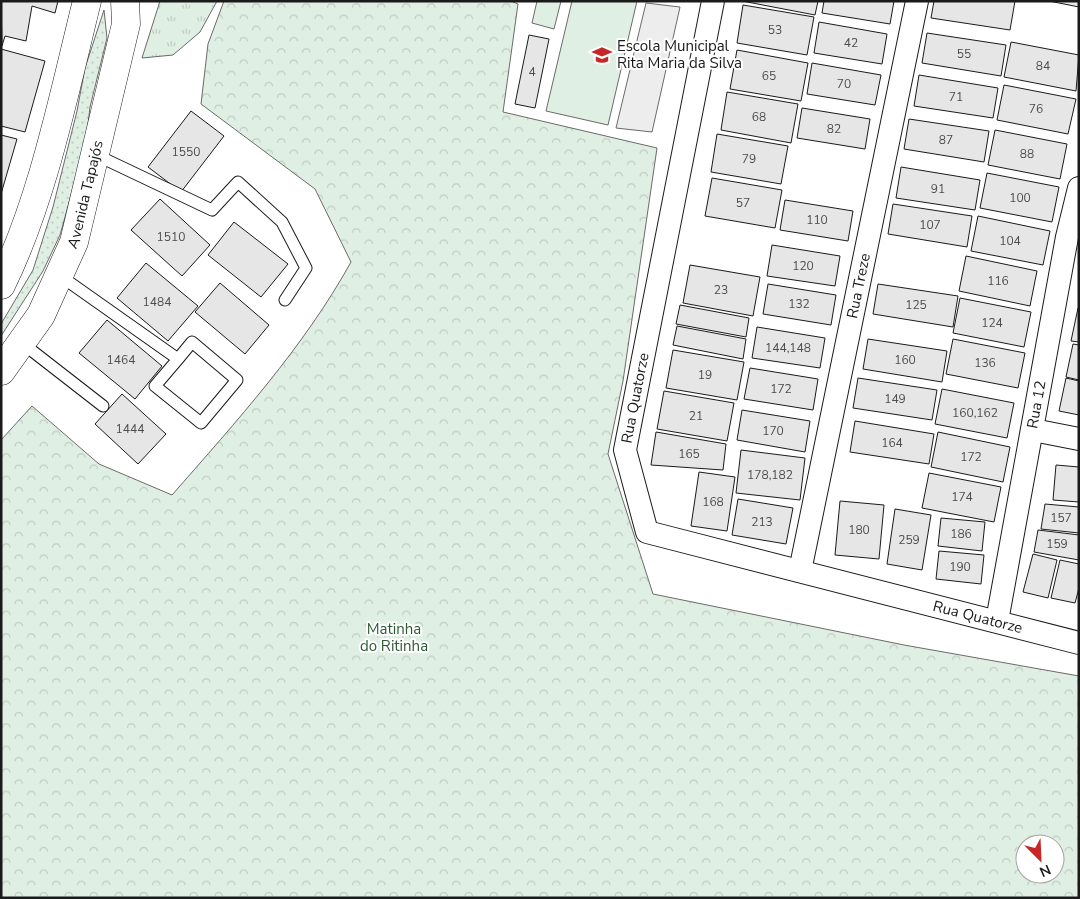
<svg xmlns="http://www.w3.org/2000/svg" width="1080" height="899" font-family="'Nunito Sans',sans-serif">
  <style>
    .grass { fill: url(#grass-dots); stroke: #6a6a6a }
    .forest { fill: url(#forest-crowns); stroke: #6a6a6a; fill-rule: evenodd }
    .park { fill: url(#park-tufts); stroke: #6a6a6a }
    .pitch { fill: #e0efe3; stroke: #6a6a6a }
    .parking { fill: #ededed; stroke: #6a6a6a }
    .building { fill: #e6e6e6; stroke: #1a1a1a }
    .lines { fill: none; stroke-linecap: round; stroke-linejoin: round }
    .lane-casing { stroke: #1a1a1a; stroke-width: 13 }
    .street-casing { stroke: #1a1a1a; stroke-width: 24 }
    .secondary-casing { stroke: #1a1a1a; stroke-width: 29 }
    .lane { stroke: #fff; stroke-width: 11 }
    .street { stroke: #fff; stroke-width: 22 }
    .secondary { stroke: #fff; stroke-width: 28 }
    .labels { text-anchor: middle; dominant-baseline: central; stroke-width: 4; stroke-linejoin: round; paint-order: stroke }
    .number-label { font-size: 12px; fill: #4d4d4d }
    .poi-label { font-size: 15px; fill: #1a1a1a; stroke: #fff; text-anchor: start }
    .street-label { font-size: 15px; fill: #1a1a1a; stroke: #fff }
    .park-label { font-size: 15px; fill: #2b5a34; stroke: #fff }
  </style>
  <defs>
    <pattern id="grass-dots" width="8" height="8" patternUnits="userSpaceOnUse" patternTransform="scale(1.25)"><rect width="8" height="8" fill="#e0efe3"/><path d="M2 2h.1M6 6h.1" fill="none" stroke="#c0ccc2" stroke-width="1.8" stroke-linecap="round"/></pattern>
    <pattern id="forest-crowns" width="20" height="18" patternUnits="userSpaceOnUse" patternTransform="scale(1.25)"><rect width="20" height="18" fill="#e0efe3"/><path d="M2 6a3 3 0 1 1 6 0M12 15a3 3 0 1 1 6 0" fill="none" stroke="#c0ccc2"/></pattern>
    <pattern id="park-tufts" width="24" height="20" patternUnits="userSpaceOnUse" patternTransform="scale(1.25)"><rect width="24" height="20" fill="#e0efe3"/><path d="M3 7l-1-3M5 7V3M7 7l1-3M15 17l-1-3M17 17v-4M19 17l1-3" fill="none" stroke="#c0ccc2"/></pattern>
  </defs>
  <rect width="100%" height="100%" fill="#fff"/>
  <!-- grass -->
  <path class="grass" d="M104,10L107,38L90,107L86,141L60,235L43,271L1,336V324L33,270L53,207L77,111L85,68Z"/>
  <!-- forest -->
  <path class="forest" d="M224,1H511L518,4L503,112L657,148L623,381L608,454L653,594L904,645L1079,676V898H1V440L32,406L99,464L172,495C236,422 304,347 351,262L315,189L201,104L208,44ZM1025,844H1055V874H1025Z"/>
  <!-- park -->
  <path class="park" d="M160,1H217L200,32L173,55L142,58Z"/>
  <!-- pitch -->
  <g class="pitch">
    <path d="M537,1H561L554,29L532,23Z"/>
    <path d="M572,1H637L608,125L546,111Z"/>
  </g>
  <!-- parking -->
  <path class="parking" d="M646,3L680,7L652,132L616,128Z"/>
  <!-- building -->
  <g class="building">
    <path d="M1,1H58L55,13L32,6L26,41L5,36L2,46Z"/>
    <path d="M742,1H818L815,15Z"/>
    <path d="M824,1H894L890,24L822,13Z"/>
    <path d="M934,1H1015L1010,30L931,18Z"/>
    <path d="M1049,1H1079V7Z"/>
    <path d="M743,5L814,17L807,55L737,43Z"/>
    <path d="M819,22L887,34L882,64L814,53Z"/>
    <path d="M927,33L1006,45L1001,76L922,63Z"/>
    <path d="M529,35L549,39L535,108L515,104Z"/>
    <path d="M1011,42L1079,55L1076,91L1004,77Z"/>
    <path d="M1,49L45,61L25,132L1,126Z"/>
    <path d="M737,50L808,63L801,101L730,89Z"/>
    <path d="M812,63L881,75L875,105L807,94Z"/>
    <path d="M919,75L998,88L993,118L914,106Z"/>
    <path d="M1004,85L1076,99L1068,134L997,120Z"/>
    <path d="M727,92L798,104L791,143L721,130Z"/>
    <path d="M802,108L870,119L865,149L797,138Z"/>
    <path d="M191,111L224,136L181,192L148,167Z"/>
    <path d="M909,119L989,131L984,162L904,149Z"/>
    <path d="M995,130L1067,144L1060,179L988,165Z"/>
    <path d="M717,134L788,146L781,184L711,172Z"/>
    <path d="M1,135L17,139L1,194Z"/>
    <path d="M901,167L980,180L975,210L896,198Z"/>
    <path d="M987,173L1059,187L1052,222L980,208Z"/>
    <path d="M712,178L782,190L775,228L705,216Z"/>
    <path d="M160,199L210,245L182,276L131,230Z"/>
    <path d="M785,200L853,211L848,241L780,230Z"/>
    <path d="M893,204L972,216L967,247L888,234Z"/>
    <path d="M978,216L1050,231L1043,265L971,251Z"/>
    <path d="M234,222L288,264L261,297L208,255Z"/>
    <path d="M772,245L840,256L835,286L767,276Z"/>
    <path d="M966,256L1037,271L1030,306L959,291Z"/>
    <path d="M146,263L198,306L168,341L117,298Z"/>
    <path d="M690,265L760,277L753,316L683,303Z"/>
    <path d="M220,283L269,325L245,354L195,312Z"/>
    <path d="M768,284L836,295L831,325L763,314Z"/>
    <path d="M878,284L958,296L953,327L873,314Z"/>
    <path d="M960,298L1031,312L1024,347L953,333Z"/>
    <path d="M680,305L749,318L746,337L676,324Z"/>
    <path d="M1078,308H1079V342L1071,341Z"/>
    <path d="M107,320L162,366L135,399L79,353Z"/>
    <path d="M677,326L746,339L743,359L673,345Z"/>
    <path d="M757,327L825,338L820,368L752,358Z"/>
    <path d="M868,339L947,351L942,382L863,369Z"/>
    <path d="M953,339L1025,353L1018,388L946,374Z"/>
    <path d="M1073,344L1079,345V380L1066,377Z"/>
    <path d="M673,350L744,362L737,400L666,388Z"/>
    <path d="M750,368L818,379L813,410L744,399Z"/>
    <path d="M858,378L937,390L932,420L853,408Z"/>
    <path d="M1066,378L1079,381V415L1059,411Z"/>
    <path d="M942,389L1014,403L1007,438L935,424Z"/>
    <path d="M664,391L734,403L727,441L657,429Z"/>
    <path d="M122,394L166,434L138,464L95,424Z"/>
    <path d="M742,410L810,421L805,452L737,440Z"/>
    <path d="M855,421L934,434L929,464L850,452Z"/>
    <path d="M656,432L726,444L723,470L651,465Z"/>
    <path d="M938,432L1010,447L1003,482L931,467Z"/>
    <path d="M741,450L805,458L800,500L736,493Z"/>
    <path d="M1056,465L1079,467V502L1053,500Z"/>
    <path d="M699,472L735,477L727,531L691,526Z"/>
    <path d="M929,473L1001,487L994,522L922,508Z"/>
    <path d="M738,499L793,508L786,544L732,535Z"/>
    <path d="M840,501L884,505L879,559L835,555Z"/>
    <path d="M1045,504L1079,507V533L1041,529Z"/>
    <path d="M895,509L931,515L922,570L887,564Z"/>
    <path d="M941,518L985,522L982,551L938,546Z"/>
    <path d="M1038,530L1079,535V560L1034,552Z"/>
    <path d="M939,551L984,555L981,584L936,579Z"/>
    <path d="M1033,554L1057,560L1048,598L1023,592Z"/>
    <path d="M1060,560L1079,564V588L1075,603L1051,598Z"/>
  </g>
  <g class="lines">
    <defs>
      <g id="lane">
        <path d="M94,154L212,210L238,182L282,222L306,268L285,300"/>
        <path d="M59,275L178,359L155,386L201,423L237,380L192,342L178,359"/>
        <path d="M22,343L103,406"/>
      </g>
      <g id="street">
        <path id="s1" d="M713,1L625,450L647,532L1079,643"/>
        <path d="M1033,430L1079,439"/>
        <path id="s2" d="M800,571L917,1"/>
        <path id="s3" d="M997,621L1067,237L1079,188"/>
      </g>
      <g id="secondary">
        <path d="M1,285C43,200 64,93 87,1"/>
        <path id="s4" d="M1,371L41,315L74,242L126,24L125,1"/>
      </g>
    </defs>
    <!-- lane casing -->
    <use href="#lane" class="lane-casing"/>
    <!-- street casing -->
    <use href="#street" class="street-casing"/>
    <!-- secondary casing -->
    <use href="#secondary" class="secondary-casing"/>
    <!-- lane -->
    <use href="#lane" class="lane"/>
    <!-- street -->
    <use href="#street" class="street"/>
    <!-- secondary -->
    <use href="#secondary" class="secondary"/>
  </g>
  <!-- icons -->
  <defs>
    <symbol id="school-bare" viewBox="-9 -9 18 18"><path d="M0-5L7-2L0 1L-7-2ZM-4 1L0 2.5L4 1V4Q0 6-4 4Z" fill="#c62828" stroke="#fff" stroke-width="2.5" paint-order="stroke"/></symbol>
  </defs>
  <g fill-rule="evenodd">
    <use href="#school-bare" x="588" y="41" width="28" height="28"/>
  </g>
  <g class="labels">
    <!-- number labels -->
    <g class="number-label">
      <text x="775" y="30">53</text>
      <text x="851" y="43">42</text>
      <text x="964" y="54">55</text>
      <text x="1043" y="66">84</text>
      <text x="532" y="72">4</text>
      <text x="769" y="76">65</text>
      <text x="844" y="84">70</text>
      <text x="956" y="97">71</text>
      <text x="1036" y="109">76</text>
      <text x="759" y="117">68</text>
      <text x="834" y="129">82</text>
      <text x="946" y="140">87</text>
      <text x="186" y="152">1550</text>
      <text x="1027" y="154">88</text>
      <text x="749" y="159">79</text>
      <text x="938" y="189">91</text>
      <text x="1020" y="198">100</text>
      <text x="743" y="203">57</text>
      <text x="817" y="220">110</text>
      <text x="930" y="225">107</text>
      <text x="171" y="237">1510</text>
      <text x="1010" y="241">104</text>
      <text x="803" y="266">120</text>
      <text x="998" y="281">116</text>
      <text x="721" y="290">23</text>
      <text x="157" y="302">1484</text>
      <text x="799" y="304">132</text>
      <text x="916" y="305">125</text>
      <text x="992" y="323">124</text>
      <text x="788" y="348">144,148</text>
      <text x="121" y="360">1464</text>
      <text x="905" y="360">160</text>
      <text x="985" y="363">136</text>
      <text x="705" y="375">19</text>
      <text x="781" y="389">172</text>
      <text x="895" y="399">149</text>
      <text x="975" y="413">160,162</text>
      <text x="696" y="416">21</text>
      <text x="130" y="429">1444</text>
      <text x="773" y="431">170</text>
      <text x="892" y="443">164</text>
      <text x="689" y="454">165</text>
      <text x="971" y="457">172</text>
      <text x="770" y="475">178,182</text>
      <text x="962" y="497">174</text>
      <text x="713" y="502">168</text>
      <text x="1061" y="518">157</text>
      <text x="762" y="522">213</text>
      <text x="859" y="530">180</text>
      <text x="961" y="534">186</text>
      <text x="909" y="540">259</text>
      <text x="1057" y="544">159</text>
      <text x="960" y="567">190</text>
    </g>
    <!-- poi labels -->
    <g class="poi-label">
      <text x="617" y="46">Escola Municipal<tspan x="617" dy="17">Rita Maria da Silva</tspan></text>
    </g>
    <!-- street labels -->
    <g class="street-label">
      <text stroke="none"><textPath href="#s4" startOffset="198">Avenida Tapajós</textPath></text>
      <text stroke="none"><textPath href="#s2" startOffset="291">Rua Treze</textPath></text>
      <text transform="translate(635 398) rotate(-79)">Rua Quatorze</text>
      <text stroke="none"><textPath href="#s3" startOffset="220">Rua 12</textPath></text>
      <text stroke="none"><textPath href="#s1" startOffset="884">Rua Quatorze</textPath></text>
    </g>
    <!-- park labels -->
    <g class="park-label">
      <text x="394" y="629">Matinha<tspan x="394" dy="17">do Ritinha</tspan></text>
    </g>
  </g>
  <!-- border -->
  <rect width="1080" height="899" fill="none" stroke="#1a1a1a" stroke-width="5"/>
  <!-- north arrow -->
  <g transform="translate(1040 859) rotate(156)"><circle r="24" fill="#ffffff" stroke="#a3a3a3"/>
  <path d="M0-4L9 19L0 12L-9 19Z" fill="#c62828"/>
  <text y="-8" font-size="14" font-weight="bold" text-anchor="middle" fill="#1a1a1a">N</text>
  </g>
</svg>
